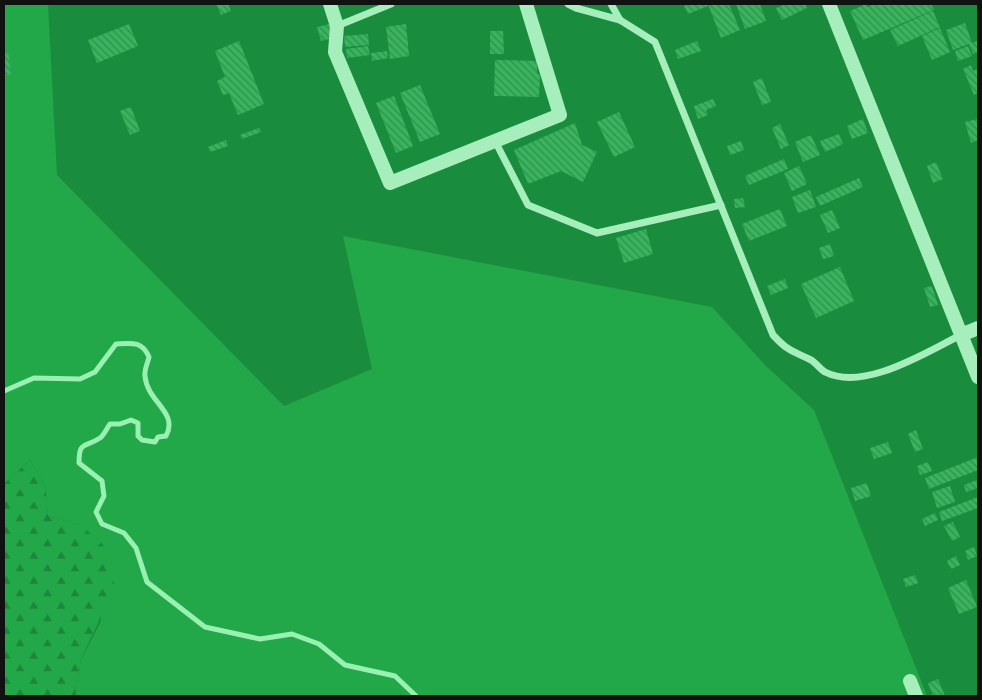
<svg xmlns="http://www.w3.org/2000/svg" width="982" height="700" font-family="Barlow,sans-serif">
  <style>
    .grass { fill: #22a749 }
    .forest { fill: url(#forest-firs) }
    .lines { fill: none; stroke-linecap: round; stroke-linejoin: round }
    .stream { stroke: #98f0b1; stroke-width: 5 }
    .building { fill: url(#building-back-hatch) }
    .service { stroke: #a6eebb; stroke-width: 7 }
    .minor { stroke: #a6eebb; stroke-width: 14 }
  </style>
  <defs>
    <pattern id="forest-firs" width="22" height="20" patternUnits="userSpaceOnUse" patternTransform="scale(1.25)"><rect width="22" height="20" fill="#22a749"/><path d="M5 1l3.5 6h-7zM16 11l3.5 6h-7z" fill="#1c873b"/></pattern>
    <pattern id="building-back-hatch" width="6" height="6" patternUnits="userSpaceOnUse" patternTransform="scale(1.25)"><rect width="6" height="6" fill="#39b35e"/><path d="M-1 5l2 2M0 0l6 6M5-1l2 2" fill="none" stroke="#2f904c"/></pattern>
  </defs>
  <rect width="100%" height="100%" fill="#198d3d"/>
  <!-- grass -->
  <path class="grass" d="M4,4H48L57,175L284,406L372,369L343,236L712,307L766,366L814,410L927,696H75L81,660L101,621L81,525L48,516L45,487L30,460L4,484Z"/>
  <!-- forest -->
  <path class="forest" d="M30,460L45,487L48,516L81,525L104,546L115,587L81,659L75,696H4V484Z"/>
  <g class="lines">
    <!-- stream -->
    <path class="stream" d="M4,391L34,378L80,379L95,372L116,344C132,343 142,341 149,357C148,362 144,370 145,376C147,402 179,412 166,436L158,437L155,442L142,440L138,436V423L131,420L120,424H110C107,428 104,435 100,438C85,448 79,440 79,463L102,481L104,496L96,512L102,524L124,533L136,548L147,582L205,627L260,639L292,634L319,644L345,665L395,676L416,696"/>
  </g>
  <!-- building -->
  <g class="building">
    <path d="M216,4H228L231,11L221,15Z"/>
    <path d="M689,4H707L708,6L688,14L684,6Z"/>
    <path d="M708,4H729L740,30L721,38Z"/>
    <path d="M736,4H760L766,21L745,29Z"/>
    <path d="M786,4H805L807,8L782,20L776,8Z"/>
    <path d="M866,4L867,7L875,4H931L934,10L863,40L850,11Z"/>
    <path d="M933,11L940,27L898,46L890,30Z"/>
    <path d="M965,23L972,43L978,41V52L973,54L969,44L953,50L946,30Z"/>
    <path d="M129,24L138,46L97,63L88,40Z"/>
    <path d="M330,24L333,38L321,41L317,27Z"/>
    <path d="M406,24L409,56L390,59L386,27Z"/>
    <path d="M940,28L950,52L932,60L922,36Z"/>
    <path d="M490,31H503L504,54H490Z"/>
    <path d="M368,34L369,45L345,47L344,36Z"/>
    <path d="M239,41L264,104L238,115L229,93L223,95L217,81L225,77L215,51Z"/>
    <path d="M697,41L701,51L678,59L675,50Z"/>
    <path d="M368,46L370,55L347,58L346,49Z"/>
    <path d="M968,46L972,56L958,61L955,51Z"/>
    <path d="M387,51L388,58L372,61L371,53Z"/>
    <path d="M9,53L11,75L4,76V54Z"/>
    <path d="M495,60L537,61V74H540L539,97L494,96Z"/>
    <path d="M971,65L973,71L978,69V93L974,95L963,69Z"/>
    <path d="M762,78L771,102L762,105L753,82Z"/>
    <path d="M420,85L440,134L420,142L400,93Z"/>
    <path d="M394,96L413,146L396,153L376,103Z"/>
    <path d="M713,99L716,106L706,110L708,115L698,119L694,106Z"/>
    <path d="M131,107L140,131L130,135L120,111Z"/>
    <path d="M619,112L635,147L614,157L597,122Z"/>
    <path d="M863,119L868,133L852,139L847,126Z"/>
    <path d="M978,119V140L971,143L965,122Z"/>
    <path d="M575,123L582,145L597,152L583,182L561,171L528,184L514,150Z"/>
    <path d="M780,124L789,145L781,149L772,128Z"/>
    <path d="M259,128L261,132L242,139L240,135Z"/>
    <path d="M839,134L843,144L825,152L820,141Z"/>
    <path d="M811,135L820,155L803,162L795,142Z"/>
    <path d="M226,140L228,146L210,152L208,147Z"/>
    <path d="M741,141L744,150L730,155L727,146Z"/>
    <path d="M784,159L788,169L749,185L745,176Z"/>
    <path d="M936,162L943,179L933,183L927,166Z"/>
    <path d="M799,166L807,184L792,191L784,173Z"/>
    <path d="M859,178L863,187L820,206L816,197Z"/>
    <path d="M810,190L816,207L798,213L792,197Z"/>
    <path d="M743,198L745,207L735,208L734,199Z"/>
    <path d="M780,209L787,226L749,241L742,224Z"/>
    <path d="M832,210L840,228L828,233L820,215Z"/>
    <path d="M646,229L653,254L624,263L616,238Z"/>
    <path d="M830,244L834,256L823,259L819,248Z"/>
    <path d="M840,267L854,301L816,318L801,284Z"/>
    <path d="M785,279L788,288L771,295L767,286Z"/>
    <path d="M932,286L938,305L930,307L924,288Z"/>
    <path d="M916,430L923,449L915,452L908,434Z"/>
    <path d="M888,442L892,453L874,459L870,448Z"/>
    <path d="M978,457V470L929,489L925,478Z"/>
    <path d="M928,462L932,471L920,475L917,466Z"/>
    <path d="M977,480L978,488L966,492L964,485Z"/>
    <path d="M867,483L871,496L855,501L851,488Z"/>
    <path d="M950,486L955,502L937,508L932,492Z"/>
    <path d="M978,497V508L942,521L939,512Z"/>
    <path d="M935,513L938,520L925,526L922,519Z"/>
    <path d="M953,522L960,537L952,541L944,526Z"/>
    <path d="M974,547L977,556L968,560L965,551Z"/>
    <path d="M956,556L960,565L951,569L947,561Z"/>
    <path d="M915,575L918,583L906,587L903,579Z"/>
    <path d="M966,580L977,607L959,614L948,588Z"/>
    <path d="M938,679L945,696H933L928,683Z"/>
  </g>
  <g class="lines">
    <!-- service -->
    <g class="service">
      <path d="M568,4L576,8L620,20"/>
      <path d="M611,4L620,20L655,42L773,335C789,352 791,350 811,360C816,363 820,369 825,372C864,392 926,352 961,335"/>
      <path d="M337,26L391,4"/>
      <path d="M495,141L528,205L597,233L721,205"/>
    </g>
    <!-- minor -->
    <g class="minor">
      <path d="M330,4L337,26L335,52L390,183L560,115L526,4"/>
      <path d="M829,4L978,377"/>
      <path d="M961,335L978,328"/>
      <path d="M910,681L916,696"/>
    </g>
  </g>
  <!-- border -->
  <rect width="982" height="700" fill="none" stroke="#111111" stroke-width="10"/>
</svg>
